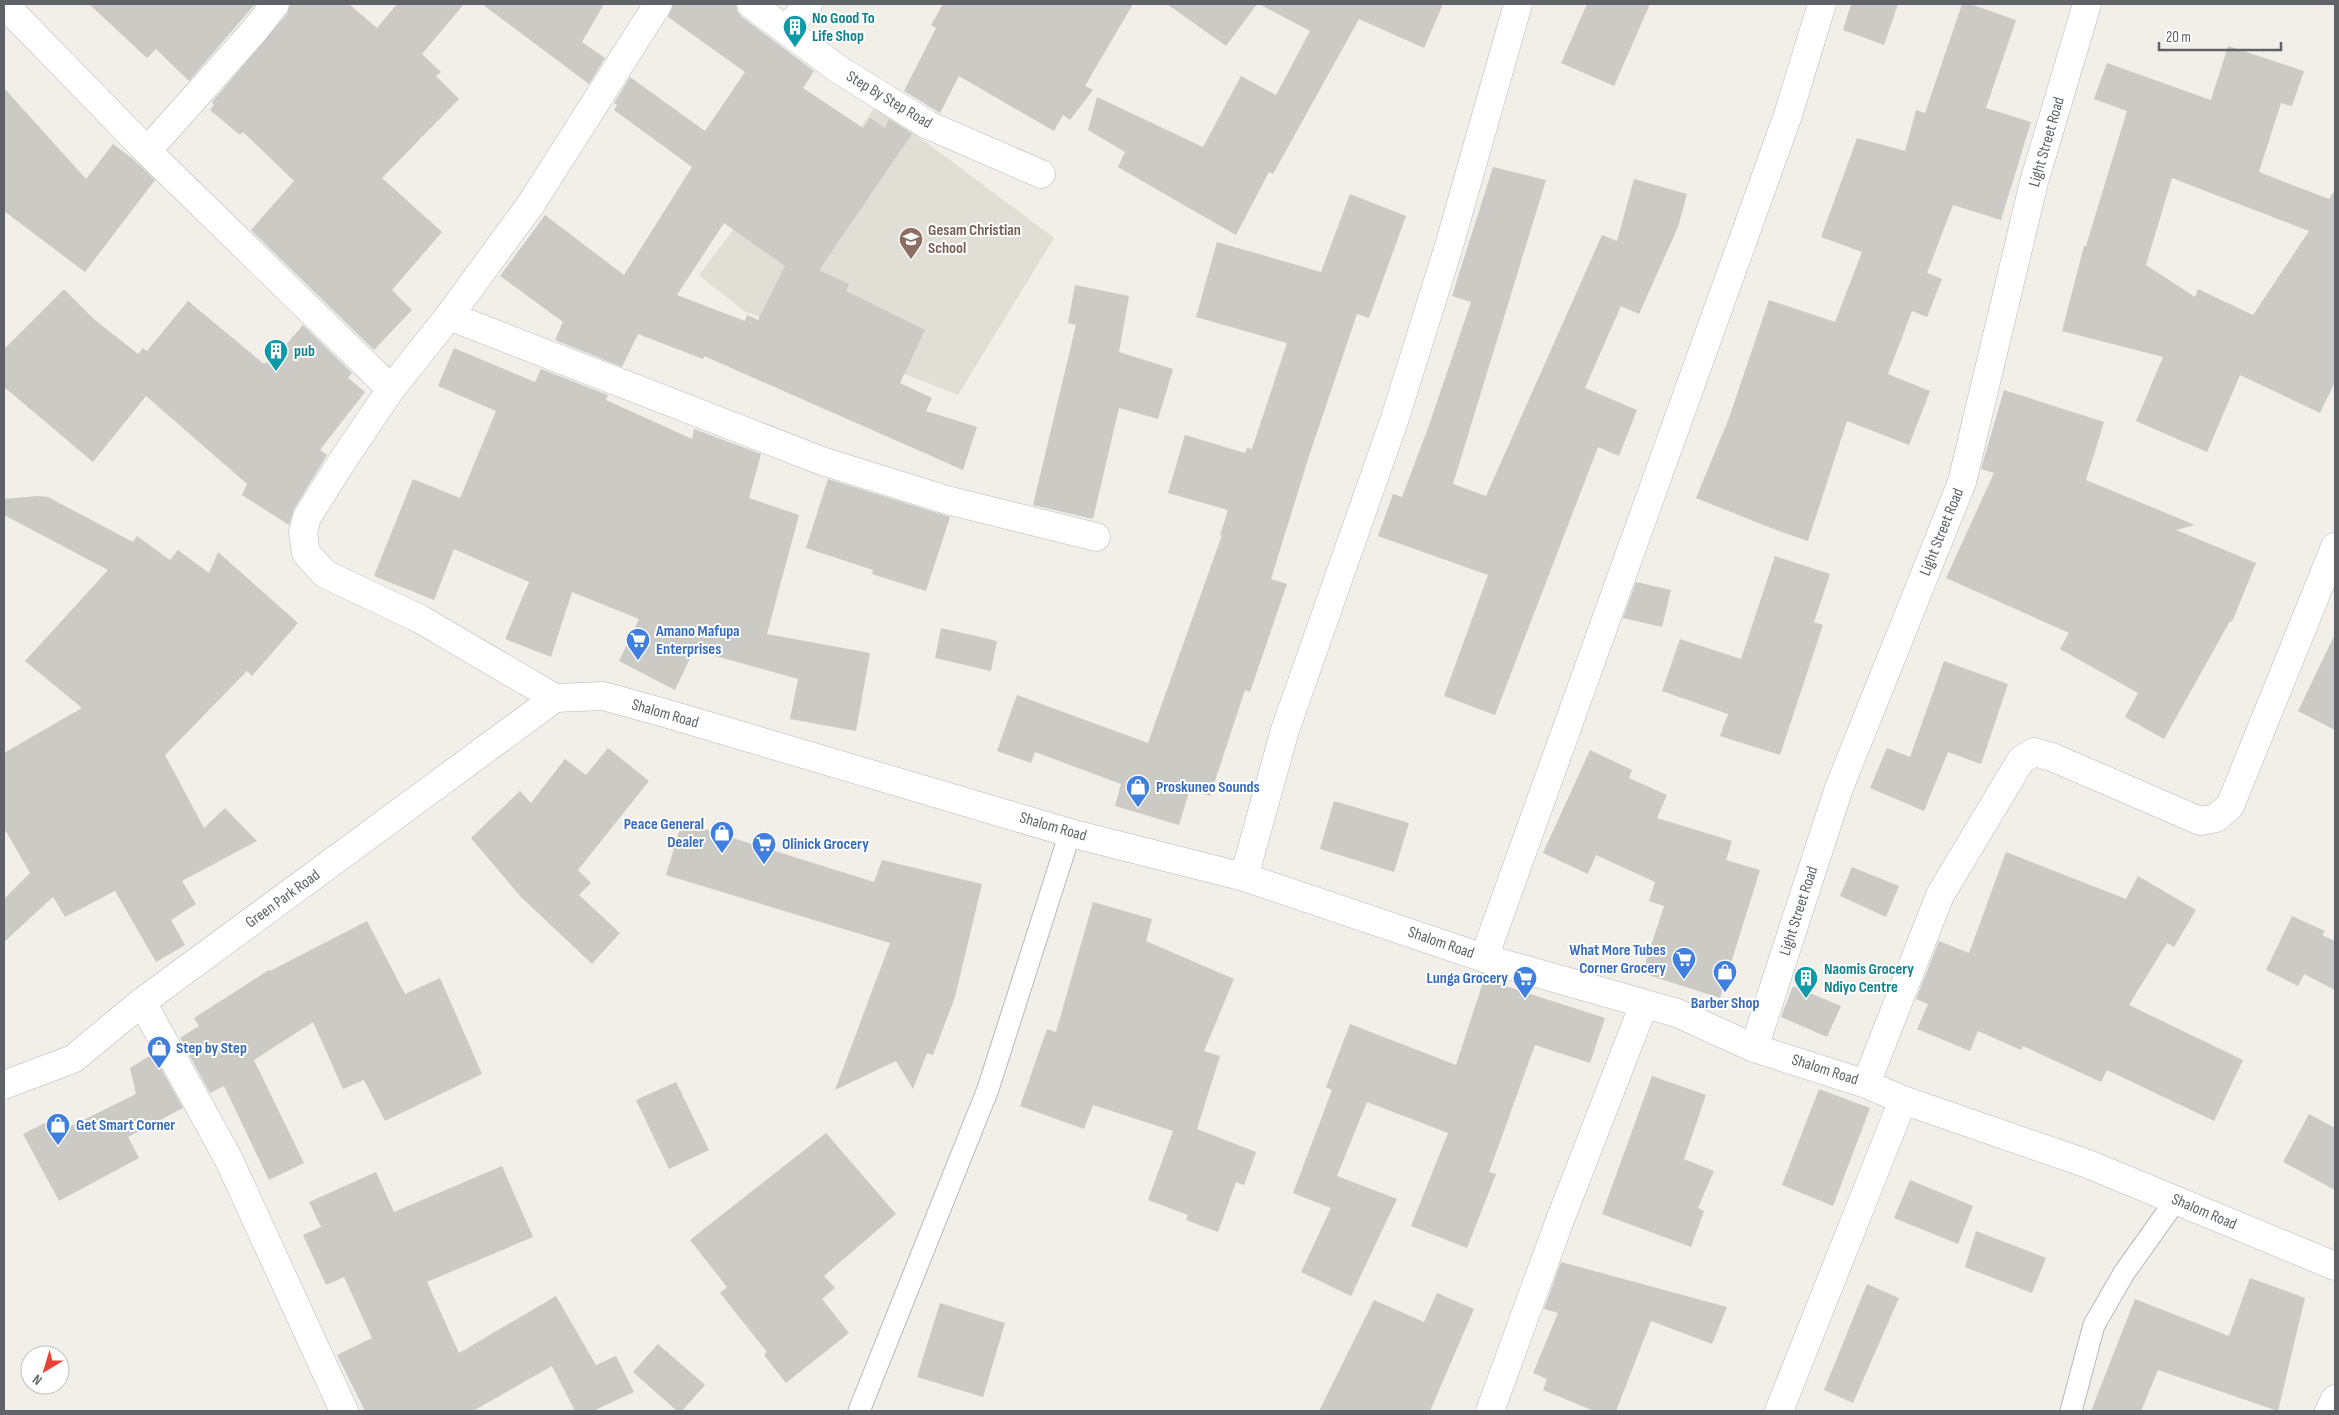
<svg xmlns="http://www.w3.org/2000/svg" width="2339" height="1415" font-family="'Sofia Sans Condensed',sans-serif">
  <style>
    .education { fill: #e1ded6 }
    .building { fill: #cccac5; fill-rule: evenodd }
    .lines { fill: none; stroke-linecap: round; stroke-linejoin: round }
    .service-casing { stroke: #b5b8bc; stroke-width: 23 }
    .minor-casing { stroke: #b5b8bc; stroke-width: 29 }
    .service { stroke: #fff; stroke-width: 21 }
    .minor { stroke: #fff; stroke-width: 28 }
    .labels { text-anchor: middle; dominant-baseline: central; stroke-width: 4; stroke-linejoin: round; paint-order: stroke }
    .culture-label { font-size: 16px; font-weight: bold; fill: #0d838f; stroke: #fff; text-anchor: start }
    .street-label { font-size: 16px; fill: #5f6368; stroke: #fff }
    .education-label { font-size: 16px; font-weight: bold; fill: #785e54; stroke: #fff; text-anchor: start }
    .shop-label { font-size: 16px; font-weight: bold; fill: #366cbe; stroke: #fff; text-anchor: start }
  </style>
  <rect width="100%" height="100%" fill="#f1efe8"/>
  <!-- education -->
  <path class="education" d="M876,105L1054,238L958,395L744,311L699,275L758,197L797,221Z"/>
  <!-- building -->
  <g class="building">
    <path d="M89,4H255L189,81L156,49L147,58Z"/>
    <path d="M290,4H349L377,28L397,4H464L422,54L441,72L436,76L459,99L382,178L442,232L392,290L412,310L374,350L251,230L294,181L243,132L240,135L210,110L214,105L212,102L287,14Z"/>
    <path d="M482,4H604L582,42L605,58L589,84Z"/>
    <path d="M673,4H736L737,11L742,17L814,71L803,88L863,128L870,118L885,128L889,119L912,134L819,270L849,284L846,291L925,330L900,383L932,398L926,411L977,427L963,470L704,356L703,359L638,334L622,367L555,340L563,322L500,276L545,215L624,275L692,167L614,110L617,105L614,103L630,77L705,131L745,72L668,17ZM724,223L785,266L758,320L747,315L745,321L677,295Z"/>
    <path d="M943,4H1133L1085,86L1093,90L1070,120L1063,115L1054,131L959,76L940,113L904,91L936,28L931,25Z"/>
    <path d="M1167,4H1257L1226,46Z"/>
    <path d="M1259,4H1443L1424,48L1359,19L1273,174L1269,172L1236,235L1118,167L1125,152L1088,130L1097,97L1203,147L1241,76L1276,95L1310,31Z"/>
    <path d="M1587,4H1650L1614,86L1561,63Z"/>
    <path d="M1851,4H1898L1884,45L1843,30Z"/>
    <path d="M1962,4H1970L2016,20L1986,108L2031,122L2001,220L1953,205L1927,273L1942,279L1927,317L1912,311L1888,374L1930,391L1909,445L1847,421L1808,541L1776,530L1696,498L1729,418L1769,300L1835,322L1862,252L1821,237L1857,138L1905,151L1916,110L1925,113Z"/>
    <path d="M2228,46L2304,71L2292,106L2281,103L2259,172L2329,199L2335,190V382L2320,413L2240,375L2207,452L2136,421L2163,357L2062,331L2084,246H2086L2127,111L2094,99L2107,63L2211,100ZM2172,178L2309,231L2253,315L2198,289L2195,297L2146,265Z"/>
    <path d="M4,88L86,179L113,144L133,159L155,180L85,272L4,211Z"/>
    <path d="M1493,167L1546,180L1453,484L1486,496L1602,235L1617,241L1634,179L1687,194L1678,227L1639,314L1621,306L1585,388L1637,410L1619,456L1598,447L1495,715L1444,696L1488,575L1378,536L1393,494L1402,497L1428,428L1471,302L1452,296Z"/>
    <path d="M1350,194L1406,216L1369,318L1357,314L1309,456L1271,579L1287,584L1250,692L1245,690L1210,796L1190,789L1179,825L1115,806L1121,784L1035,752L1031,763L997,751L1017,695L1148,743L1222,535H1220L1228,510L1168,493L1185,435L1245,453L1247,448L1252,449L1287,343L1196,317L1217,242L1321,272Z"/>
    <path d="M1075,285L1129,296L1119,352L1173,369L1158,419L1119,408L1093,519L1033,505L1076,325L1068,323Z"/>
    <path d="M64,289L95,320L138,354L143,348L147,351L188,301L264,364L266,362L269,364L303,325L352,373L348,378L365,392L320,450L327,455L294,509L289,525L242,495L247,484L146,396L93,462L4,387V349Z"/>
    <path d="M454,348L535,382L541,369L608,395L606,400L692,439L694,429L761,454L749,498L799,515L767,634L870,653L856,731L790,719L798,679L694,650L675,690L619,661L639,619L572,592L551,657L505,639L529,582L454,549L434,600L374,576L413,479L460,498L496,411L438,386Z"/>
    <path d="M2004,390L2104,422L2086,480L2195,525L2176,530L2256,563L2232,622L2230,621L2164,739L2125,717L2138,693L2060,649L2069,633L1946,578L1994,473L1981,469Z"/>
    <path d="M828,479L950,517L926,591L872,574L873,570L806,548Z"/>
    <path d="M37,496L48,497L133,542L137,536L170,560L178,550L209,573L218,552L298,623L252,676L247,671L165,755L204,828L225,808L257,841L182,881L196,904L171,920L185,945L156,962L115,891L65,917L53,897L4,942V899L30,873L4,828V753L82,708L25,661L108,570L4,515V499Z"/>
    <path d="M1775,556L1830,574L1814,622L1823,625L1780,755L1720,736L1728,714L1662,691L1680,639L1741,659Z"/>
    <path d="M1636,582L1671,590L1662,627L1623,618Z"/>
    <path d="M941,628L997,641L991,671L935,658Z"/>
    <path d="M2335,634V730L2298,711Z"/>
    <path d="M1944,661L2008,684L1981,764L1948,752L1924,811L1870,788L1887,748L1910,757Z"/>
    <path d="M608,748L649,781L578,870L591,883L579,895L620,933L592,964L521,897L471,838L520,791L531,803L565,759L586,775Z"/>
    <path d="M1590,750L1632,770L1629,778L1667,795L1657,818L1732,841L1726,860L1760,870L1720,998L1642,973L1664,906L1649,901L1655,882L1596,855L1588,874L1543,853Z"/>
    <path d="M1334,801L1409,823L1394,872L1320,849Z"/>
    <path d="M682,822L874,882L882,860L982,884L955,997L933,1055L927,1053L913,1089L896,1061L835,1090L890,943L666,875Z"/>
    <path d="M2006,852L2126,899L2138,876L2196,910L2174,947L2167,943L2129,1005L2243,1060L2214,1121L2107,1070L2101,1082L2023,1046L2021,1050L1978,1031L1970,1051L1917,1029L1928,1004L1916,999L1939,941L1969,953Z"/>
    <path d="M1852,867L1899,886L1886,917L1840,896Z"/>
    <path d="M1093,902L1152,919L1146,941L1234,979L1204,1051L1220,1056L1197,1129L1256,1152L1244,1185L1236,1182L1218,1232L1186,1220L1188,1215L1148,1200L1173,1131L1093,1105L1084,1129L1020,1106L1047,1029L1056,1032Z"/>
    <path d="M2292,916L2325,931L2322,935L2335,941V990L2304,974L2298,986L2266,970Z"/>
    <path d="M367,921L405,994L440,978L482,1074L385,1121L364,1080L343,1089L313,1022L254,1060L304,1163L269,1180L224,1086L210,1093L180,1038L199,1026L194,1018L269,970L270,971Z"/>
    <path d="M1484,979L1605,1018L1590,1063L1535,1045L1489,1172L1496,1174L1467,1248L1411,1226L1448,1133L1367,1102L1337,1176L1397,1199L1351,1296L1301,1272L1331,1208L1293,1193L1332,1090L1326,1087L1350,1024L1456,1065Z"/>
    <path d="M1793,986L1841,1006L1827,1037L1781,1017Z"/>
    <path d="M153,1054L183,1108L128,1137L139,1158L59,1201L23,1134L54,1118L61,1131L136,1094L130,1068Z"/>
    <path d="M1652,1076L1706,1095L1684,1159L1714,1171L1698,1208L1704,1211L1691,1247L1602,1214Z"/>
    <path d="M676,1082L709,1150L669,1169L636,1100Z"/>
    <path d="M1819,1089L1870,1108L1833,1206L1782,1185Z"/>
    <path d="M2309,1114L2335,1128V1190L2283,1162Z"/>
    <path d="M826,1133L896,1214L824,1276L835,1288L822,1299L849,1333L786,1383L764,1355L767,1352L720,1293L727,1287L690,1240Z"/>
    <path d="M502,1166L533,1237L427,1282L459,1353L556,1296L596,1365L616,1356L634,1392L593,1411H575L552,1366L473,1411H365L337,1355L372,1338L344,1277L326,1285L303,1235L321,1227L309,1202L376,1172L394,1212Z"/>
    <path d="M1910,1180L1973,1206L1958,1244L1894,1218Z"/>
    <path d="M1976,1231L2046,1258L2032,1293L1965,1267Z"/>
    <path d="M1561,1262L1727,1307L1712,1344L1651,1321L1616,1411H1594L1543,1390L1547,1379L1533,1373L1558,1313L1544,1309Z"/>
    <path d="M2250,1278L2305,1298L2278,1411L2158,1370L2141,1411H2091L2135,1299L2229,1336Z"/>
    <path d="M1867,1284L1899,1298L1853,1403L1824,1390Z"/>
    <path d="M1437,1293L1474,1309L1430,1411H1319L1374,1300L1424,1322Z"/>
    <path d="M940,1303L1005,1323L983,1397L917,1377Z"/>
    <path d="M658,1344L705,1385L682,1411H677L633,1372Z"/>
  </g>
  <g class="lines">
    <defs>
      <g id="service">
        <path d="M859,1411L988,1089L1070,833"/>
        <path d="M2071,1411L2094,1325L2124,1273L2176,1200"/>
      </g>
      <g id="minor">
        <path d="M4,4L147,151L391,389"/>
        <path d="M751,4L838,69L928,125L1041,174"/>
        <path d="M786,30L808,4"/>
        <path d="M147,151L254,31L275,4"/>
        <path d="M449,316L822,461L947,500L1096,537"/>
        <path d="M555,698L603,696L658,711L1070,833L1244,877L1484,958L1677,1013L1754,1048L1866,1084L1903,1100L2088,1164L2335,1266"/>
        <path d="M555,698L420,619L325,574L306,553L303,532L307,517L343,460L391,389L449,316L531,204L658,4"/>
        <path d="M1244,877L1285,730L1394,421L1449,246L1518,4"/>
        <path d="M1484,958L1788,115L1822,4"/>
        <path d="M142,1002L228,1158L344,1411"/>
        <path d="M1754,1048L1839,788L1962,482L2034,182L2087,4"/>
        <path d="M1866,1084L1940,895L2021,760L2034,752L2052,757L2200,821L2216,818L2230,806L2335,547"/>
        <path d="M4,1085L73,1059L142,1002L555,698"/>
        <path d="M1490,1411L1560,1220L1644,1004"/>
        <path d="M1779,1411L1903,1100"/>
        <path d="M2329,1411L2335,1399"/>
      </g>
    </defs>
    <!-- service casing -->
    <use href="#service" class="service-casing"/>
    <!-- minor casing -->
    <use href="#minor" class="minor-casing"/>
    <!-- service -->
    <use href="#service" class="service"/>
    <!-- minor -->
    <use href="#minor" class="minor"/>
  </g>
  <!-- icons -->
  <defs>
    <symbol id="building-pin" viewBox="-11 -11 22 30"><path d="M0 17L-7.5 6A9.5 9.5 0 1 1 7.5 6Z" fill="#0f9aa8" stroke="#fff"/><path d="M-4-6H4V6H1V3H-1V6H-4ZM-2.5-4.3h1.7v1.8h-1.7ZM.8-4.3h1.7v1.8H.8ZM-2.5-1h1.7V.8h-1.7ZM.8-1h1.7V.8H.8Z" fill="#fff"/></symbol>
    <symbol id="school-pin" viewBox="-11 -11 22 30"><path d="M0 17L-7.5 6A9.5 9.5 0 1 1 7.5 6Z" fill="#8d6e63" stroke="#fff"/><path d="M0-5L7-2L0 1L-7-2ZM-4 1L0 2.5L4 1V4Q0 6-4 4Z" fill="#fff"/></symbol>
    <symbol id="supermarket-pin" viewBox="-11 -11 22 30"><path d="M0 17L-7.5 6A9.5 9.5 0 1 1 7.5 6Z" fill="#3f7fe0" stroke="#fff"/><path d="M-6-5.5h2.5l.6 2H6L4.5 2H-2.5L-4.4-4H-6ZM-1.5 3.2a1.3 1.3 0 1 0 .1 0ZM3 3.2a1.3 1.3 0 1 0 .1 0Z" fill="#fff"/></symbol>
    <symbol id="shop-pin" viewBox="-11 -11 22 30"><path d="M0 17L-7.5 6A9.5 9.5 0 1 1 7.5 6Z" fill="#3f7fe0" stroke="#fff"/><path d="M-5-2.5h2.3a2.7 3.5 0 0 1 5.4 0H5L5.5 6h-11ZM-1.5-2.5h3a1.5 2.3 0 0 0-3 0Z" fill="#fff"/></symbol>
  </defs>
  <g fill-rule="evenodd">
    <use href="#building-pin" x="781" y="13" width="28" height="38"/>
    <use href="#school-pin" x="897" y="225" width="28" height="38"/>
    <use href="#building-pin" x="262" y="337" width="28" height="38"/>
    <use href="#supermarket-pin" x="624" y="626" width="28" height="38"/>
    <use href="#shop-pin" x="1124" y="773" width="28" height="38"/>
    <use href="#shop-pin" x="708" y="819" width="28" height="38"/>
    <use href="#supermarket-pin" x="750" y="830" width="28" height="38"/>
    <use href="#supermarket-pin" x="1670" y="945" width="28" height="38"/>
    <use href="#shop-pin" x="1711" y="958" width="28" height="38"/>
    <use href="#supermarket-pin" x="1511" y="964" width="28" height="38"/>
    <use href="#building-pin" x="1792" y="964" width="28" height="38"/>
    <use href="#shop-pin" x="145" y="1034" width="28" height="38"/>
    <use href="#shop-pin" x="44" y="1111" width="28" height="38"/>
  </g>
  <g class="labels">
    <!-- culture labels -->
    <g class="culture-label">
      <text x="812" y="18">No Good To<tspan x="812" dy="18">Life Shop</tspan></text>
      <text x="294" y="351">pub</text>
      <text x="1824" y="969">Naomis Grocery<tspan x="1824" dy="18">Ndiyo Centre</tspan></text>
    </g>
    <!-- street labels -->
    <g class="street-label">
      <text transform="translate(889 100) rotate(31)">Step By Step Road</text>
      <text transform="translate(2047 142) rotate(-74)">Light Street Road</text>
      <text transform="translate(1942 532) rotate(-68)">Light Street Road</text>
      <text transform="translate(665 714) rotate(16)">Shalom Road</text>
      <text transform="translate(1053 827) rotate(16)">Shalom Road</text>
      <text transform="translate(283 899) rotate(-36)">Green Park Road</text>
      <text transform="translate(1799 911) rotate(-72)">Light Street Road</text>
      <text transform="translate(1441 943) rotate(19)">Shalom Road</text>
      <text transform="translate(1825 1070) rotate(18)">Shalom Road</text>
      <text transform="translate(2204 1212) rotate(23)">Shalom Road</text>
    </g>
    <!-- education labels -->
    <g class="education-label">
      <text x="928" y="230">Gesam Christian<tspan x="928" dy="18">School</tspan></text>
    </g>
    <!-- shop labels -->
    <g class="shop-label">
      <text x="656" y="631">Amano Mafupa<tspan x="656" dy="18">Enterprises</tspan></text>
      <text x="1156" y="787">Proskuneo Sounds</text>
      <text x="704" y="824" text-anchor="end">Peace General<tspan x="704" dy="18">Dealer</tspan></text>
      <text x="782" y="844">Olinick Grocery</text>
      <text x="1666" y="950" text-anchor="end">What More Tubes<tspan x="1666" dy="18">Corner Grocery</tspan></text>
      <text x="1508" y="978" text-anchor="end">Lunga Grocery</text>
      <text x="1725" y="1003" text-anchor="middle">Barber Shop</text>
      <text x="176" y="1048">Step by Step</text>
      <text x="76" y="1125">Get Smart Corner</text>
    </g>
  </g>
  <!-- border -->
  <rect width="2339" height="1415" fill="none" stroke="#5f6368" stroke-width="10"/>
  <!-- north arrow -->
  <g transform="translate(45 1370) rotate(218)"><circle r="24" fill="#ffffff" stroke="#bfc1c3"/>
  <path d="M0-4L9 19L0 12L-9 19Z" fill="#ea4335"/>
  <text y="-8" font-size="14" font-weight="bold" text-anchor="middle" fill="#5f6368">N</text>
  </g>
  <!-- scale -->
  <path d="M2159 42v8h122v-8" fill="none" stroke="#5f6368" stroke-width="2.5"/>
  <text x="2166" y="42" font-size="15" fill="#5f6368" stroke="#ffffff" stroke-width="4" paint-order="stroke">20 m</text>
</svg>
